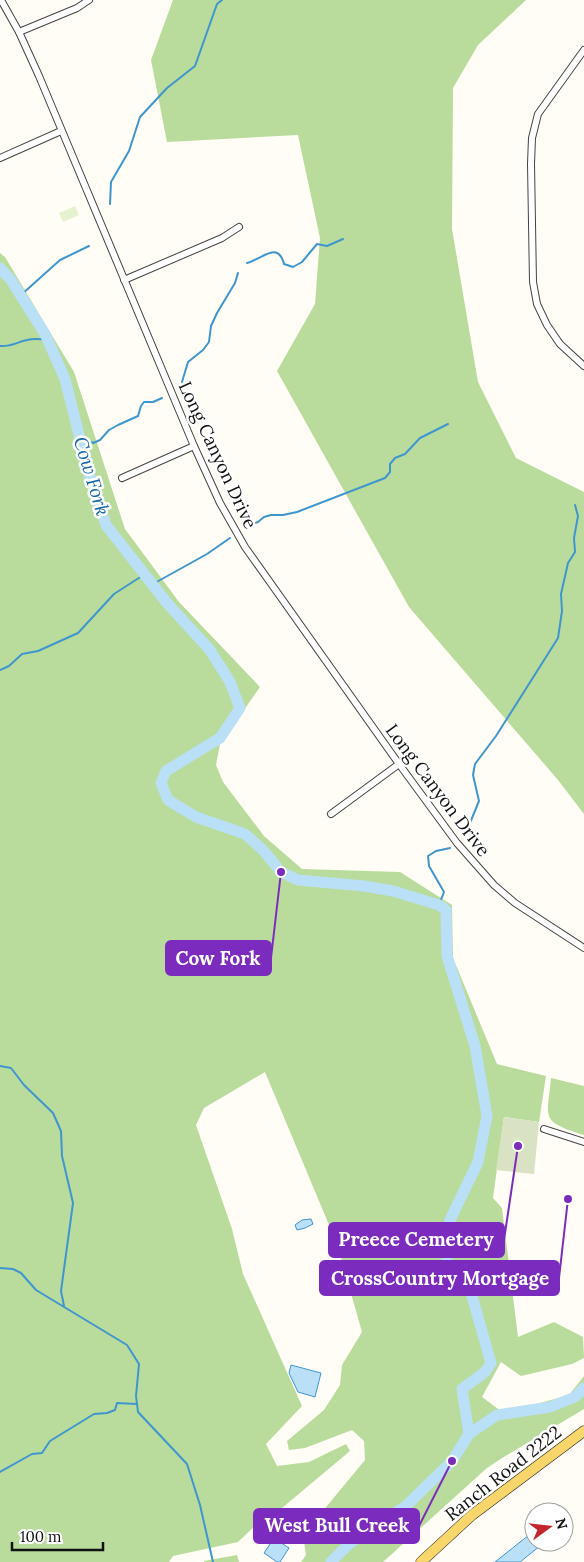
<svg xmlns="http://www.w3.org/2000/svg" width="584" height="1562" font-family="Lora,serif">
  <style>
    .forest { fill: #b9dc9c }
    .cemetery { fill: #d9e3c4 }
    .pitch { fill: #e6f2cf }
    .water { fill: #b9e0f7; stroke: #3f96cf }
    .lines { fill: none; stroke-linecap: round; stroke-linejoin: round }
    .stream { stroke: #3f96cf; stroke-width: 2 }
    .river { stroke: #b9e0f7; stroke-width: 11 }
    .minor-casing { stroke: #444; stroke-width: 8 }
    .primary-casing { stroke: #222; stroke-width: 11 }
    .minor { stroke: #fff; stroke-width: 6 }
    .primary { stroke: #f9d66b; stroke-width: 10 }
    .labels { text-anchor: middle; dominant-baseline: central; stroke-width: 5; stroke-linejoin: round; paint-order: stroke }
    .street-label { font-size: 18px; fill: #111; stroke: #fff }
    .water-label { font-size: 19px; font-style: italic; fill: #1768a6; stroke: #fff }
    .leader { fill: none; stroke: #7b2cbf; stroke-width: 2 }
    .callout-dot { fill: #7b2cbf; stroke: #fff; stroke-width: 2 }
    .callout { fill: #7b2cbf; stroke: #7b2cbf; stroke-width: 2 }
    .callout-label { font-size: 19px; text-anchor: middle; font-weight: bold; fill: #fff }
  </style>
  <rect width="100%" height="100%" fill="#fffdf5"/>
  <!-- forest -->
  <g class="forest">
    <path d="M173,0H526L478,45L453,88L452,229L478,382L516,458L584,492V814L558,780L409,607L277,371L315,304L320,238L298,135L167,142L151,60Z"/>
    <path d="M0,253L5,257L74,372L125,529L179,602L260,687L220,744L216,765L223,782L264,836L302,869L400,872L452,905L453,958L497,1064L546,1076L539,1122L504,1117L493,1198L502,1208L518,1337L554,1322L583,1337L584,1358L572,1364L521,1376L501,1362L482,1397L501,1411L514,1410L569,1395L584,1376V1409L502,1458L487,1468L383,1562H301L306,1555L303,1535L365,1460L364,1441L352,1430L305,1448L289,1450L287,1441L324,1410L340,1385L342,1365L362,1332L337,1244L265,1072L204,1108L196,1125L232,1229L243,1274L302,1406L266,1444L277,1466L309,1462L346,1444L350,1451L282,1508L258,1523L238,1542L173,1556L169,1562H0Z"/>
    <path d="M551,1078L584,1086V1135C540,1121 547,1120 551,1078Z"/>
    <path d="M237,1555L239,1562H204V1561Z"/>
  </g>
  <!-- cemetery -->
  <path class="cemetery" d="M504,1117L539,1122L534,1174L496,1170Z"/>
  <!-- pitch -->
  <path class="pitch" d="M75,206L79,215L63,222L59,213Z"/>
  <!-- water -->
  <g class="water">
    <path d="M311,1219L313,1224L305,1228L297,1230L295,1225L302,1220Z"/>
    <path d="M291,1365L321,1373L315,1397L298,1392L289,1373Z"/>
    <path d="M534,1531V1542H545L520,1562H495Z"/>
    <path d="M274,1538L289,1548L280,1562H277L264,1553Z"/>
  </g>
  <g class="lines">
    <!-- stream -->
    <g class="stream">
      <path d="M110,204L111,182L129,151L140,117L167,88L195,66L217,4L222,0"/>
      <path d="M247,263C261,260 278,240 284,264L293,267L302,262L317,244L327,246L343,239"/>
      <path d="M21,295L60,260L89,246"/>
      <path d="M0,346C12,347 17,342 27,340C34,338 41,339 48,340"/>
      <path d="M182,382L188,362L203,350L209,342L211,326L217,313L235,283L238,273"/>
      <path d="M80,441L87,440L93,443L100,440L109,430L118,425L138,416L141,406L144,402H153L162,398"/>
      <path d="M247,526L258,522L264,517L271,515H283L297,512L385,478L390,472V464L395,458L405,454L420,438L448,424"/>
      <path d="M153,584L207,554L230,538"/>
      <path d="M0,670L9,666L22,654L38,651L78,633L114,594L145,574"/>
      <path d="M465,835L479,801L473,775L475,764L496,736L558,638L562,611L561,594L568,563L575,552L574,538L578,516L575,505"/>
      <path d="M439,905L444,892L429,866L428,856L436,851L450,848"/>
      <path d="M0,1066L11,1068L24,1085L53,1113L61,1131L62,1156L73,1203L61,1291L64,1306"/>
      <path d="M0,1268L13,1269L21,1273L36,1290L127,1345L139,1364L136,1396L138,1412L187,1464L200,1505L213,1562"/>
      <path d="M0,1472L32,1454L42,1453L50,1441L94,1414L107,1413L115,1410L117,1403L137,1404"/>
    </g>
    <!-- river -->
    <g class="river">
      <path d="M0,268L11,280L45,334L65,379L88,471L106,525L167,603L210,650L230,682L240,708L220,738L166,771L161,783L168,800L196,817L245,834L263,850L281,872L298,880L364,886L393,891L439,905L446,910L447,956L475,1046L487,1116L478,1162L450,1220L445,1249L448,1265L452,1273L470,1289L491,1363L485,1372L462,1389L469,1434"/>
      <path d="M331,1562L349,1544L407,1505L452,1461L469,1434L497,1415L550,1407L575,1397L584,1388"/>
    </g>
    <defs>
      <g id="minor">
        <path d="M1,0L19,32L39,76L194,446L220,503L245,547L399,764L457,843L494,885L515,903L584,948"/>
        <path d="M19,32L77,8L89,0"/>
        <path d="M584,50L538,114L532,138L531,164L533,282L537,304L547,325L560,344L584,366"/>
        <path d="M0,158L61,131"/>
        <path d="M124,280L222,238L239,227"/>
        <path d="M122,478L194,446"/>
        <path d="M331,814L399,764"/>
        <path d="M544,1129L584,1142"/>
      </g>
      <path id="primary" d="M421,1562L472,1515L584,1431"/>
    </defs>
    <!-- minor casing -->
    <use href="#minor" class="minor-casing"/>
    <!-- primary casing -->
    <use href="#primary" class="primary-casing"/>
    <!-- minor -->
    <use href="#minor" class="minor"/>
    <!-- primary -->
    <use href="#primary" class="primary"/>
  </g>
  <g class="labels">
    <!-- street labels -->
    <g class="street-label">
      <text transform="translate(218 455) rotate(65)">Long Canyon Drive</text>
      <text transform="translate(438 790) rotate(53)">Long Canyon Drive</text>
      <text transform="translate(503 1473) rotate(-38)">Ranch Road 2222</text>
    </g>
    <!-- water labels -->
    <g class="water-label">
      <text transform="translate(92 476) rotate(73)">Cow Fork</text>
    </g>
  </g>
  <!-- callouts -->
  <path class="leader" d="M281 872L271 958M518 1146L504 1240M568 1199L559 1278M452 1461L419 1526"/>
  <g class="callout-dot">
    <circle cx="281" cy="872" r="5"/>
    <circle cx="518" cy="1146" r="5"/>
    <circle cx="568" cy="1199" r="5"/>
    <circle cx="452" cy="1461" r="5"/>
  </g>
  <g class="callout">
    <rect x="166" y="941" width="105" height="34" rx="5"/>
    <rect x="329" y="1223" width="175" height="34" rx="5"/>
    <rect x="320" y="1261" width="239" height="34" rx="5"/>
    <rect x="254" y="1509" width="165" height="34" rx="5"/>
  </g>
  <g class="callout-label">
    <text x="218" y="965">Cow Fork</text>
    <text x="416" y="1246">Preece Cemetery</text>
    <text x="440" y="1285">CrossCountry Mortgage</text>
    <text x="337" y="1532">West Bull Creek</text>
  </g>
  <!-- north arrow -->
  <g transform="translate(549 1527) rotate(75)"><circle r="24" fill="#ffffff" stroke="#a0a0a0"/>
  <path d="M0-4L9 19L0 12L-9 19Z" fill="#c4262e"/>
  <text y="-8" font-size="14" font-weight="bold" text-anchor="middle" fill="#111111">N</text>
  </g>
  <!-- scale -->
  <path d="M12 1542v8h91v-8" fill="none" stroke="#111111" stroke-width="2.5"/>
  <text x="20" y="1542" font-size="15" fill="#111111" stroke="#ffffff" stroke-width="4" paint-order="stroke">100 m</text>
</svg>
